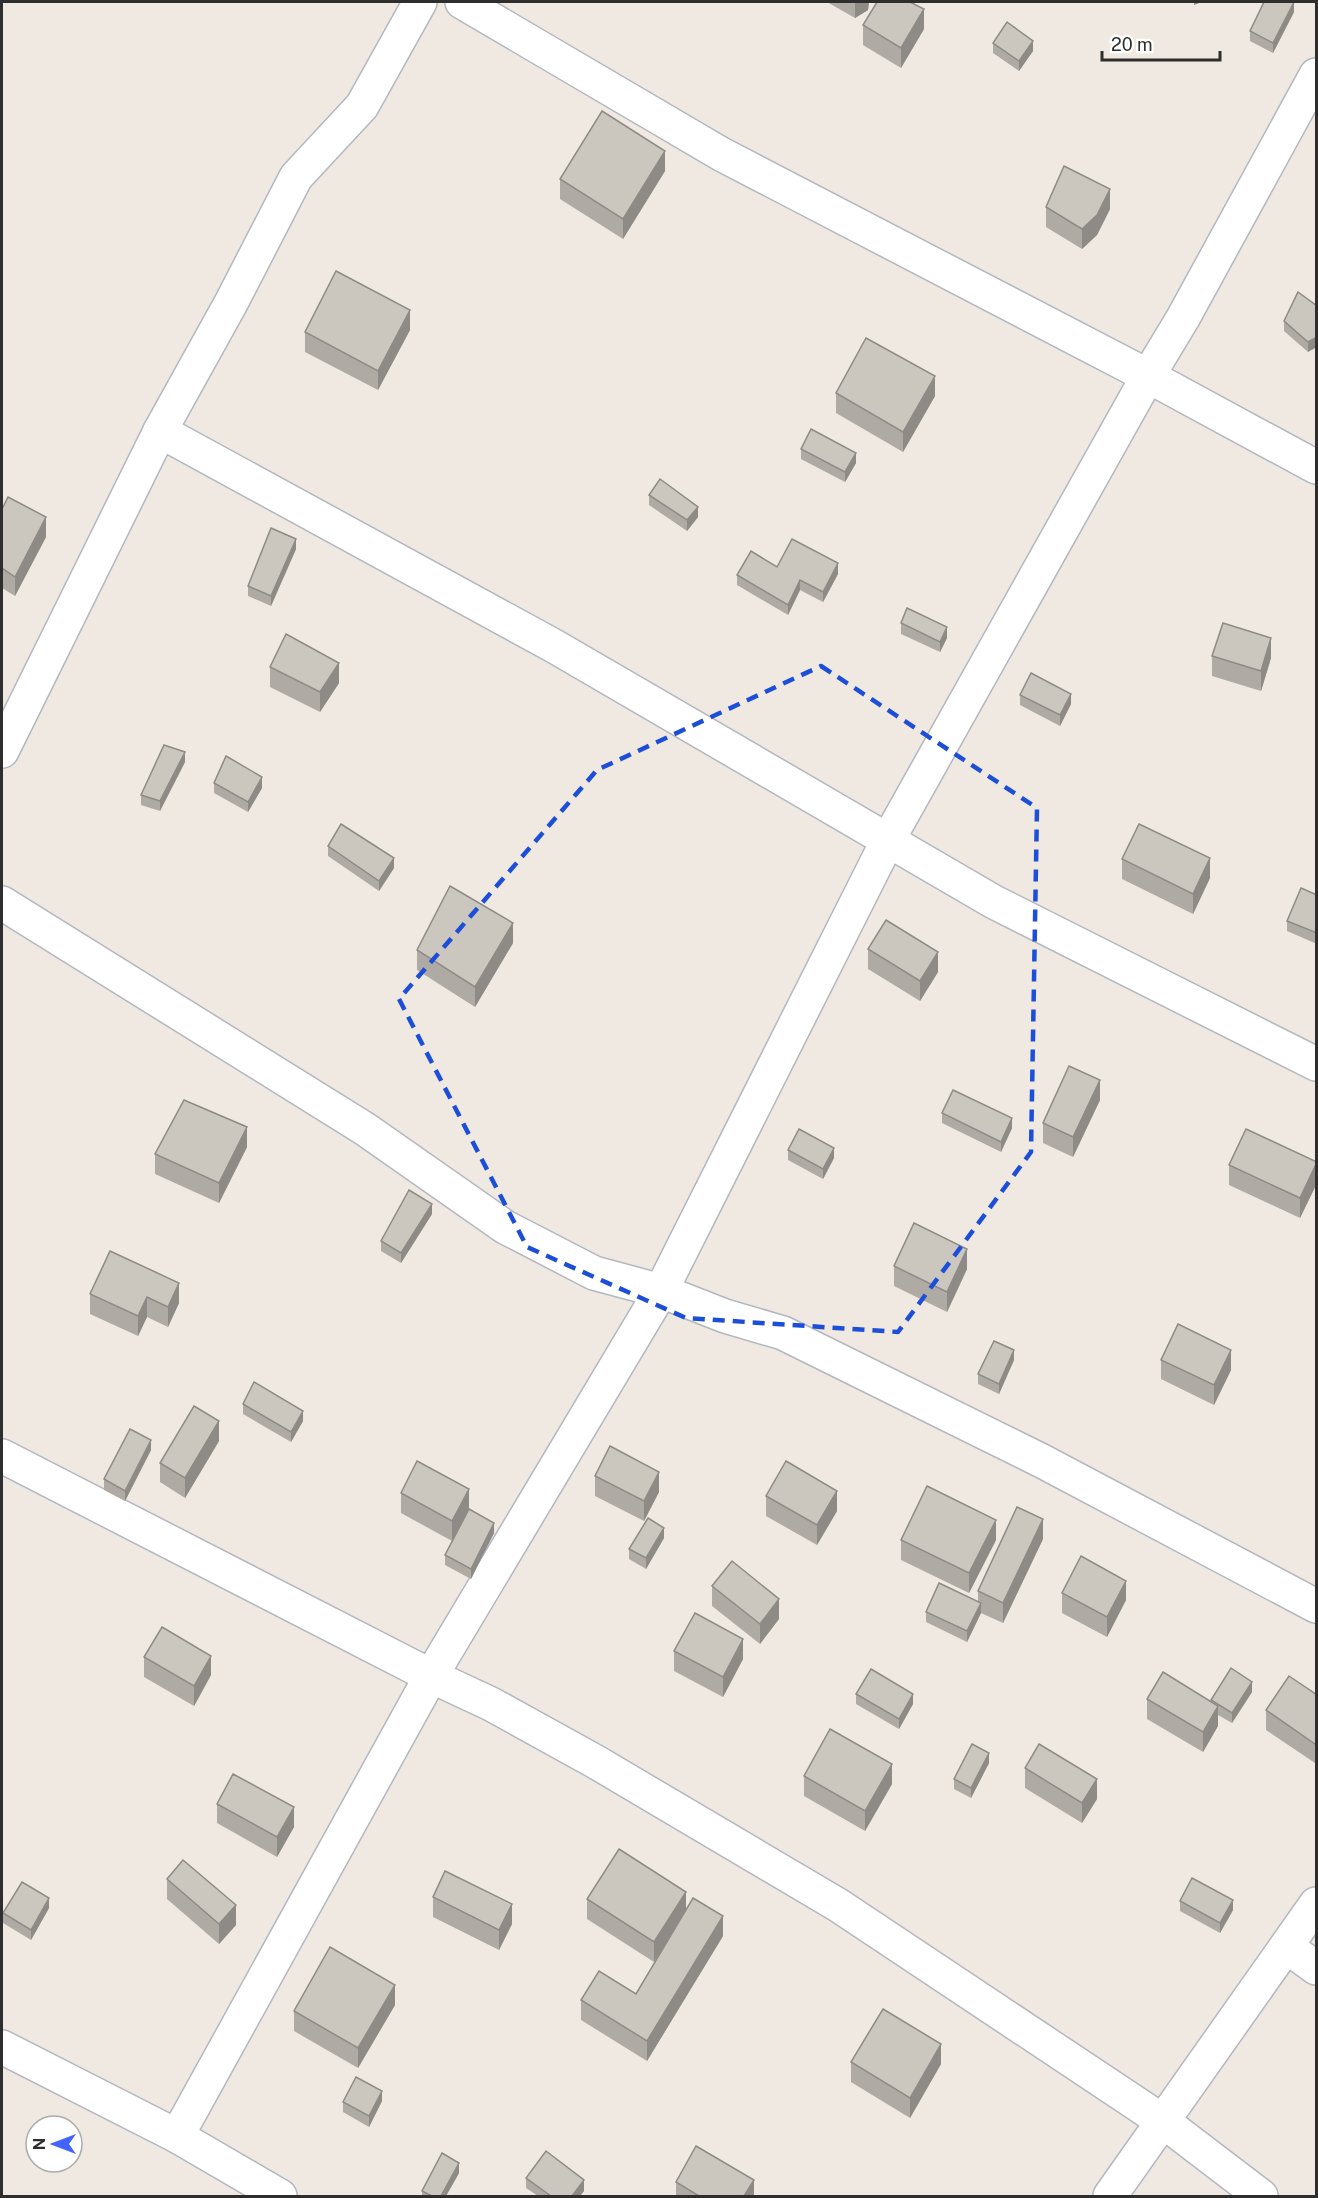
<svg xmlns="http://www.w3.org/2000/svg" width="1318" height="2198" font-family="'Public Sans',sans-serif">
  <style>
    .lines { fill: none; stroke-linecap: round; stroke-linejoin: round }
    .minor-casing { stroke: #b4b7c1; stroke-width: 36 }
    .minor { stroke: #fff; stroke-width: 33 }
    .wall { fill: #afaba4 }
    .shaded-wall { fill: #8e8b86 }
    .building { fill: #cbc7bf; stroke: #8e8b86; stroke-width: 1.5 }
    .marked { fill: none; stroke: #1d4ed8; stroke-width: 4.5; stroke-dasharray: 12 8; stroke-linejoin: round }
  </style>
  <rect width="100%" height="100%" fill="#efe9e1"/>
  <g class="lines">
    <defs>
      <g id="minor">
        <path d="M462,2L721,154L1148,376L1316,467"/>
        <path d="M160,431L554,646L994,902L1316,1064"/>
        <path d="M2,751L160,431L231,303L296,177L362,106L420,2"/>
        <path d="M2,903L365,1129L505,1227L594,1273L661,1291L725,1316L783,1333L1042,1461L1316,1606"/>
        <path d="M2,1456L431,1676L491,1704L596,1762L838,1905L1164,2122L1261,2196"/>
        <path d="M1287,1947L1316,1968"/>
        <path d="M2,2047L177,2136L280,2196"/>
        <path d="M177,2136L431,1676L661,1291L888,840L1148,376L1183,318L1316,75"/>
        <path d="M1110,2196L1316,1904"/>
      </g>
    </defs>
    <!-- minor casing -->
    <use href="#minor" class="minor-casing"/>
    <!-- minor -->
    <use href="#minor" class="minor"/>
  </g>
  <!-- wall -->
  <g class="wall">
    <path d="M827,2H869L868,10L855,18Z"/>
    <path d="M1294,12L1273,53L1250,41V31Z"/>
    <path d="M863,25L924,29L901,68L863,45Z"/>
    <path d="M993,43L1033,51L1019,71L993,53Z"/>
    <path d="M665,171L623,239L560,199V179Z"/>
    <path d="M1046,207L1110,209L1097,235L1082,249L1046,227Z"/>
    <path d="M1317,306L1308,352L1284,331V321Z"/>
    <path d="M410,330L378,390L305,352V332Z"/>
    <path d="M836,393L935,396L903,452L836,413Z"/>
    <path d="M801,449L856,463L845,482L801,459Z"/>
    <path d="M649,495L698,517L687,531L649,505Z"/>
    <path d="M2,509L46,537L15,596L2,588Z"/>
    <path d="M296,549L271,606L248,596V586Z"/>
    <path d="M777,567L838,574L823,602L800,590L788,615L737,585V575Z"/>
    <path d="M901,623L947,638L940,652L901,634Z"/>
    <path d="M1212,656L1271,658L1261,691L1212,676Z"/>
    <path d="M270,667L339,683L320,712L270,687Z"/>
    <path d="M1020,695L1071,704L1060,726L1020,705Z"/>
    <path d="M185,762L160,811L141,805V795Z"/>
    <path d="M214,783L262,788L248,812L214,793Z"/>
    <path d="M328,846L394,868L379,891L328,856Z"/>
    <path d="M1122,859L1210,878L1193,914L1122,879Z"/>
    <path d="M1317,895V944L1287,931V921Z"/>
    <path d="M513,943L475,1007L417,970V950Z"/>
    <path d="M868,949L938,972L920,1001L868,969Z"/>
    <path d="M1100,1100L1073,1157L1043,1143V1123Z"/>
    <path d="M942,1113L1012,1128L1001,1152L942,1123Z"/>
    <path d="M247,1147L219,1203L155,1174V1154Z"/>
    <path d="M788,1150L834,1158L823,1179L788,1160Z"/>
    <path d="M1317,1162V1183L1300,1218L1229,1185V1165Z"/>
    <path d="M432,1214L401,1263L381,1251V1241Z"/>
    <path d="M110,1251L179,1303L168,1327L147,1317L138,1336L90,1314V1294Z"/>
    <path d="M894,1266L967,1269L947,1312L894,1286Z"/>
    <path d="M1014,1360L999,1394L978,1384V1374Z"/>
    <path d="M1161,1360L1231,1370L1214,1405L1161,1379Z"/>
    <path d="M243,1404L303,1421L291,1442L243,1414Z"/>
    <path d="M219,1441L185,1498L160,1482V1463Z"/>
    <path d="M151,1450L125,1501L104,1490V1479Z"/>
    <path d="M595,1476L659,1492L644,1521L595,1496Z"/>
    <path d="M401,1493L469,1510L494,1533L471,1579L445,1565V1555L452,1541L401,1513Z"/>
    <path d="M766,1496L837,1511L817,1545L766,1516Z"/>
    <path d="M664,1538L646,1569L629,1559V1549Z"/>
    <path d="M1043,1539L1003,1623L981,1613L967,1642L926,1622V1612L978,1601V1591Z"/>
    <path d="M901,1540H996L969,1593L901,1560Z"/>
    <path d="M712,1586L779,1619L760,1644L712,1606Z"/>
    <path d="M1062,1593L1126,1600L1107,1637L1062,1613Z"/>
    <path d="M674,1651L743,1659L723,1697L674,1671Z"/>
    <path d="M144,1657L211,1675L194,1706L144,1677Z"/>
    <path d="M1252,1692L1232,1723L1218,1715V1726L1203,1752L1147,1719V1699L1211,1702V1700Z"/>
    <path d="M856,1694L913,1704L899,1729L856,1704Z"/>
    <path d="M1317,1695V1761L1315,1763L1266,1730V1710Z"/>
    <path d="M989,1763L971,1798L954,1789V1779Z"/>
    <path d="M1025,1768L1097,1799L1082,1823L1025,1788Z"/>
    <path d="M804,1776L892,1784L865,1831L804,1796Z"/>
    <path d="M217,1804L294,1827L277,1857L217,1823Z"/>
    <path d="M167,1879L236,1925L219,1944L167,1899Z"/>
    <path d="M433,1897L512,1924L499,1950L433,1917Z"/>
    <path d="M587,1899L686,1910L723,1936L647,2061L581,2020V2000L636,1994L665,1945L654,1962L587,1919Z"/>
    <path d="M1180,1901L1233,1910L1220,1933L1180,1911Z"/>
    <path d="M49,1908L31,1940L3,1923V1913Z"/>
    <path d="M395,2005L358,2068L294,2031V2011Z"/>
    <path d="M851,2062L941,2064L910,2118L851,2082Z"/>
    <path d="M382,2101L369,2127L343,2112V2102Z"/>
    <path d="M459,2173L446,2196H422V2191Z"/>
    <path d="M526,2178L584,2191L580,2196H538L526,2188Z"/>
    <path d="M676,2182L754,2196H676Z"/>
  </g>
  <!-- shaded-wall -->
  <g class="shaded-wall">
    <path d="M855,2H869L868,10L855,18Z"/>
    <path d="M1194,2H1202L1194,5Z"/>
    <path d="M1294,2V12L1273,53V43Z"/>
    <path d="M924,9V29L901,68V48Z"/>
    <path d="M1033,41V51L1019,71V61Z"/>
    <path d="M665,151V171L623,239V219Z"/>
    <path d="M1110,189V209L1097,235L1082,249V229Z"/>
    <path d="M410,310V330L378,390V371Z"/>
    <path d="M1317,337V347L1308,352V342Z"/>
    <path d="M935,376V396L903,452V432Z"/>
    <path d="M856,453V463L845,482V472Z"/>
    <path d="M698,507V517L687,531V520Z"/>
    <path d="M46,517V537L15,596V577Z"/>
    <path d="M296,539V549L271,606V596Z"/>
    <path d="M838,563V574L823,602V592Z"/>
    <path d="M800,580V590L788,615V605Z"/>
    <path d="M947,627V638L940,652V642Z"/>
    <path d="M1271,638V658L1261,691V671Z"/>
    <path d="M339,663V683L320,712V692Z"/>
    <path d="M1071,694V704L1060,726V715Z"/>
    <path d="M185,752V762L160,811V801Z"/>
    <path d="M262,777V788L248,812V802Z"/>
    <path d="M394,858V868L379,891V881Z"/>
    <path d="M1210,858V878L1193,914V894Z"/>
    <path d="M513,923V943L475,1007V987Z"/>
    <path d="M938,952V972L920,1001V981Z"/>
    <path d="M3,996V1007L2,1009V999Z"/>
    <path d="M1100,1080V1100L1073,1157V1137Z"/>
    <path d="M1012,1118V1128L1001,1152V1142Z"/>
    <path d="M247,1127V1147L219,1203V1183Z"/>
    <path d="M834,1148V1158L823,1179V1169Z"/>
    <path d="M1317,1163V1183L1300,1218V1198Z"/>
    <path d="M432,1204V1214L401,1263V1253Z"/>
    <path d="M967,1249V1269L947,1312V1292Z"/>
    <path d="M179,1283V1303L168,1327V1307Z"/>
    <path d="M147,1297V1317L138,1336V1316Z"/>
    <path d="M1014,1350V1360L999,1394V1384Z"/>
    <path d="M1231,1350V1370L1214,1405V1385Z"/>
    <path d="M303,1411V1421L291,1442V1432Z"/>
    <path d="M219,1421V1441L185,1498V1478Z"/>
    <path d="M151,1440V1450L125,1501V1491Z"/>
    <path d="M659,1472V1492L644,1521V1501Z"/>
    <path d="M469,1489V1509L452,1541V1521Z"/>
    <path d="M837,1491V1511L817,1545V1525Z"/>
    <path d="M1043,1519V1539L1003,1623V1603Z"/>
    <path d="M996,1520V1540L969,1593V1573Z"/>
    <path d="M494,1523V1533L471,1579V1569Z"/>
    <path d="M664,1528V1538L646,1569V1558Z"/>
    <path d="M1126,1581V1600L1107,1637V1617Z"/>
    <path d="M779,1599V1619L760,1644V1624Z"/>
    <path d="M981,1603V1613L967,1642V1631Z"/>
    <path d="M743,1639V1659L723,1697V1677Z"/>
    <path d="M211,1656V1675L194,1706V1686Z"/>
    <path d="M1252,1682V1692L1232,1723V1713Z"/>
    <path d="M913,1694V1704L899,1729V1719Z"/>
    <path d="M1218,1706V1726L1203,1752V1732Z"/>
    <path d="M1317,1741V1761L1315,1763V1744Z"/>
    <path d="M989,1753V1763L971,1798V1788Z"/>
    <path d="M892,1764V1784L865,1831V1811Z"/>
    <path d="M1097,1779V1799L1082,1823V1803Z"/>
    <path d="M294,1807V1827L277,1857V1837Z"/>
    <path d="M686,1892V1912L654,1962V1942Z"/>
    <path d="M49,1898V1908L31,1940V1930Z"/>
    <path d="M1233,1900V1910L1220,1933V1923Z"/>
    <path d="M512,1904V1924L499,1950V1930Z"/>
    <path d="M236,1905V1925L219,1944V1924Z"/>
    <path d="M723,1916V1936L647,2061V2041Z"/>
    <path d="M395,1985V2005L358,2068V2048Z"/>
    <path d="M941,2044V2064L910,2118V2098Z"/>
    <path d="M382,2091V2101L369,2127V2116Z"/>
    <path d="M459,2163V2173L446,2196H441Z"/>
    <path d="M584,2180V2191L580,2196H572Z"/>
    <path d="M754,2180V2196H744Z"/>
  </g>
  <!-- building -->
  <g class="building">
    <path d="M877,2H910L924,9L901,48L863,25Z"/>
    <path d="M1264,2H1294L1273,43L1250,31Z"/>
    <path d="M1007,22L1033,41L1019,61L993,43Z"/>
    <path d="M602,111L665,151L623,219L560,179Z"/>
    <path d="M1064,166L1110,189L1097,215L1082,229L1046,207Z"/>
    <path d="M336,271L410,310L378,371L305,332Z"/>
    <path d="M1298,292L1317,306V337L1308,342L1284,321Z"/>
    <path d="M866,338L935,376L903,432L836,393Z"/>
    <path d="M811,429L856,453L845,472L801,449Z"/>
    <path d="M660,479L698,507L687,520L649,495Z"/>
    <path d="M8,497L46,517L15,577L2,568V509Z"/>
    <path d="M271,528L296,539L271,596L248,586Z"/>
    <path d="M792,539L838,563L823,592L800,580L788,605L737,575L751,551L777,567Z"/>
    <path d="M907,608L947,627L940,642L901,623Z"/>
    <path d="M1223,623L1271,638L1261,671L1212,656Z"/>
    <path d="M286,634L339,663L320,692L270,667Z"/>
    <path d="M1031,673L1071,694L1060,715L1020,695Z"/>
    <path d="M164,745L185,752L160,801L141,795Z"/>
    <path d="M226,756L262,777L248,802L214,783Z"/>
    <path d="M341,824L394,858L379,881L328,846Z"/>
    <path d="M1139,824L1210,858L1193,894L1122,859Z"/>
    <path d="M450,886L513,923L475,987L417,950Z"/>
    <path d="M1301,888L1317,895V933L1287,921Z"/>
    <path d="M886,920L938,952L920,981L868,949Z"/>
    <path d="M1069,1066L1100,1080L1073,1137L1043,1123Z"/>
    <path d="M953,1090L1012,1118L1001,1142L942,1113Z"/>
    <path d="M184,1100L247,1127L219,1183L155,1154Z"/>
    <path d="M799,1129L834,1148L823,1169L788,1150Z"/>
    <path d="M1246,1129L1317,1162L1300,1198L1229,1165Z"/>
    <path d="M409,1190L432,1204L401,1253L381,1241Z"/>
    <path d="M914,1223L967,1249L947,1292L894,1266Z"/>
    <path d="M110,1251L179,1283L168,1307L147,1297L138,1316L90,1294Z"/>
    <path d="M1178,1324L1231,1350L1214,1385L1161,1360Z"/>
    <path d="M994,1341L1014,1350L999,1384L978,1374Z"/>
    <path d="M254,1382L303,1411L291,1432L243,1404Z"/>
    <path d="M194,1406L219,1421L185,1478L160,1463Z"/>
    <path d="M130,1429L151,1440L125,1491L104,1479Z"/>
    <path d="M610,1446L659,1472L644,1501L595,1476Z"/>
    <path d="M417,1461L469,1489L452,1521L401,1493Z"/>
    <path d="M786,1461L837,1491L817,1525L766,1496Z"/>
    <path d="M927,1486L996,1520L969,1573L901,1540Z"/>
    <path d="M1017,1507L1043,1519L1003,1603L978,1591Z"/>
    <path d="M469,1509L494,1523L471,1569L445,1555Z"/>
    <path d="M648,1518L664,1528L646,1558L629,1549Z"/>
    <path d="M1081,1556L1126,1581L1107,1617L1062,1593Z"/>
    <path d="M732,1561L779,1599L760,1624L712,1586Z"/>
    <path d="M939,1583L981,1603L967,1631L926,1612Z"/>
    <path d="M695,1613L743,1639L723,1677L674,1651Z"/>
    <path d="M162,1627L211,1656L194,1686L144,1657Z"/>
    <path d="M1231,1668L1252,1682L1232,1713L1211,1700Z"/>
    <path d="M871,1669L913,1694L899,1719L856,1694Z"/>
    <path d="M1163,1672L1218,1706L1203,1732L1147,1699Z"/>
    <path d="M1289,1676L1317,1695V1741L1315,1744L1266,1710Z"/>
    <path d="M830,1729L892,1764L865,1811L804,1776Z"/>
    <path d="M972,1744L989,1753L971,1788L954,1779Z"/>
    <path d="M1039,1744L1097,1779L1082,1803L1025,1768Z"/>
    <path d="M233,1774L294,1807L277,1837L217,1804Z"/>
    <path d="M619,1849L686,1892L654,1942L587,1899Z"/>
    <path d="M183,1860L236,1905L219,1924L167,1879Z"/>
    <path d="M445,1871L512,1904L499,1930L433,1897Z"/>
    <path d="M1192,1878L1233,1900L1220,1923L1180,1901Z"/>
    <path d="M22,1882L49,1898L31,1930L3,1913Z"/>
    <path d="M693,1898L723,1916L647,2041L581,2000L599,1971L636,1994Z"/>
    <path d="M330,1947L395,1985L358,2048L294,2011Z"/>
    <path d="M883,2009L941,2044L910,2098L851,2062Z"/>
    <path d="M356,2077L382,2091L369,2116L343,2102Z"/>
    <path d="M696,2146L754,2180L744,2196H699L676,2182Z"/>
    <path d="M546,2151L584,2180L572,2196H551L526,2178Z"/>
    <path d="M442,2153L459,2163L441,2196H432L422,2191Z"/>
  </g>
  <!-- marked area -->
  <path class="marked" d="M821,666L1037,808L1031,1152L898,1332L686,1318L527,1247L399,999L597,770Z"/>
  <!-- border -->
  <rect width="1318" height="2198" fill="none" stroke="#2e2e2e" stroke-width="6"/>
  <!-- north arrow -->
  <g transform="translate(54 2144) rotate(270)"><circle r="28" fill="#ffffff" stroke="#ababab" stroke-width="1.5"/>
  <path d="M0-4.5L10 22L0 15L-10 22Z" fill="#4264fb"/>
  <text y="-9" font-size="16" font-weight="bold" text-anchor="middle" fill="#2e2e2e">N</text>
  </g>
  <!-- scale -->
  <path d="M1102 51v9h118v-9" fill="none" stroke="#2e2e2e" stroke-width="3"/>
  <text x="1111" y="51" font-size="18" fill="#2e2e2e" stroke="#ffffff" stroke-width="4.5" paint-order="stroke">20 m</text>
</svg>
